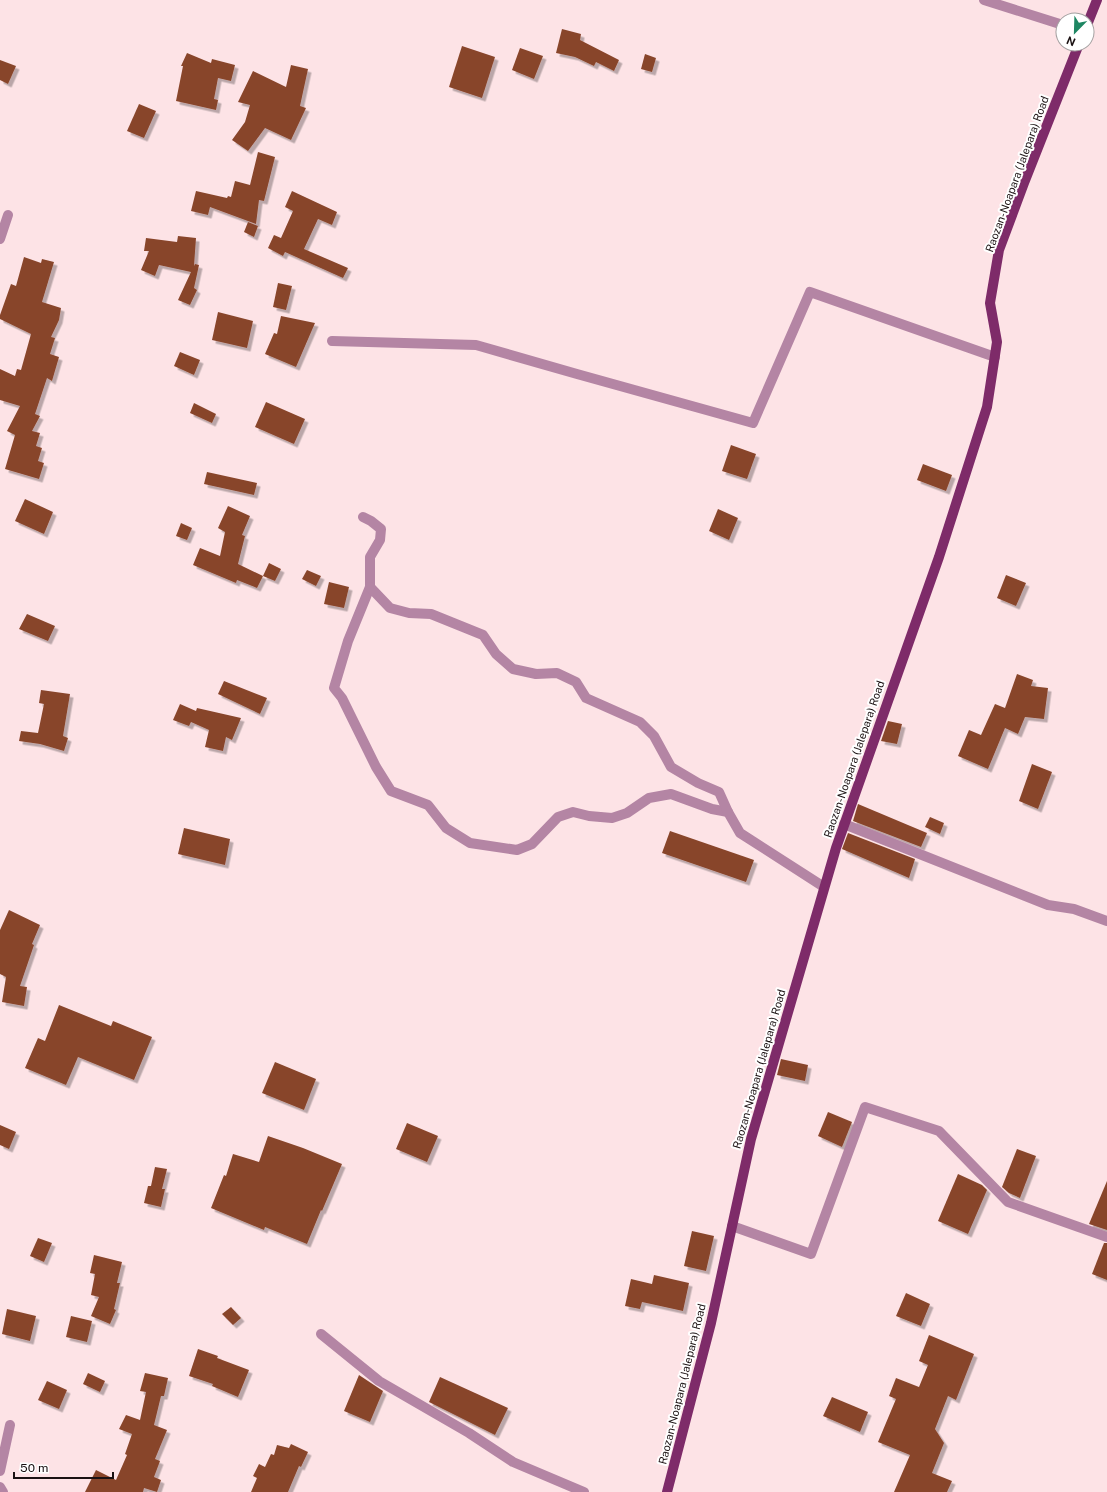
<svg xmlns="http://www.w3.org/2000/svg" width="1107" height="1492" font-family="'Public Sans',sans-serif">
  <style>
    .building { fill: #88452b; filter: url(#shadow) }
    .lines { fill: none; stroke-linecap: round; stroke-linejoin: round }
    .minor { stroke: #b485a4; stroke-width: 10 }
    .major { stroke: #7e2b69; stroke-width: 10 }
    .labels { text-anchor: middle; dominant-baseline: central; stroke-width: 4; stroke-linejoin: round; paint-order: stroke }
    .street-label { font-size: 11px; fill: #1a1112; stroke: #fff }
  </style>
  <defs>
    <filter id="shadow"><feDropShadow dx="3.5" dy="3.5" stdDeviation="0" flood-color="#0004"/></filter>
  </defs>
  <rect width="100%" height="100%" fill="#fde3e6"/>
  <!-- building -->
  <g class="building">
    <path d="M562,29L581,34L580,40L619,60L614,71L596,62L594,66L575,57L556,53Z"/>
    <path d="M462,46L495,57L482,98L449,87Z"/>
    <path d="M520,48L543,56L534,79L512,70Z"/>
    <path d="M187,53L211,63L212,59L235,65L231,81L218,78L214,99L218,100L216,110L176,101L183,66H181Z"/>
    <path d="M645,54L656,58L652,72L641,69Z"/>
    <path d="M0,60L16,66L8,84L0,80Z"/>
    <path d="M291,65L308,69L300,106L306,108L291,140L265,128L248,151L232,140L245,122L250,105L238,102L253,71L286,87Z"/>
    <path d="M139,104L156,111L144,138L127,131Z"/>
    <path d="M258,152L275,157L264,201L259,200L256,224L210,207L208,215L191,211L196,191L227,198L228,196L231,197L235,181L250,185Z"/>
    <path d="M292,191L337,212L332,225L318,219L304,249L348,268L343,278L285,252L283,256L268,248L274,235L281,238L293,211L285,207Z"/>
    <path d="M248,222L258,226L254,237L244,232Z"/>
    <path d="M178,236L196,238L194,266L195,264L199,265L194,288L197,290L190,305L178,300L191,272L159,265L155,276L141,270L149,251H144L146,238L177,242Z"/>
    <path d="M24,257L41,263L42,259L54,262L42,302L61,308L59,320L51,337L55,338L50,354L59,357L52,381L47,378L35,414L40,416L32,431L40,433L36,446L42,448L38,461L44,463L39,479L5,469L15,435L7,431L20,406L0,400V369L15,376L17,369L21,370L31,334L0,319V315L11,284L16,286Z"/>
    <path d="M278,283L292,286L286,310L273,307Z"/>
    <path d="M218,312L253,321L247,348L212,340Z"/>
    <path d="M281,316L315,323L296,367L265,354L274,333L277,334Z"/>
    <path d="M180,352L200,360L194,375L174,366Z"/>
    <path d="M266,402L305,419L294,444L255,427Z"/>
    <path d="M194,403L216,414L212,423L190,413Z"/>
    <path d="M731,445L756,454L747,479L722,471Z"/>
    <path d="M923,464L952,475L946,491L917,480Z"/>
    <path d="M207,472L257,483L254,495L204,484Z"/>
    <path d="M25,499L53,512L44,534L15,521Z"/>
    <path d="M228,506L250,516L242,535L245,536L238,564L263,576L257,588L237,580L236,583L193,565L200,548L220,556L225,532L218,528Z"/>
    <path d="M718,509L738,518L729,540L709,531Z"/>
    <path d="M181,523L192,528L187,540L176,536Z"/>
    <path d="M269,563L281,569L275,581L263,576Z"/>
    <path d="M307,570L321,576L316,586L302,579Z"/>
    <path d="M1006,575L1026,583L1016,606L997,598Z"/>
    <path d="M329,582L349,587L344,608L324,604Z"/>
    <path d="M27,614L55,626L48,641L19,629Z"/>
    <path d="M1017,674L1033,680L1031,686L1048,688L1044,719L1025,717L1018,734L1005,728L988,769L958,756L969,730L981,735L995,704L1005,708Z"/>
    <path d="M224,681L267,698L260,714L218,694Z"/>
    <path d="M41,690L70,694L63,736L68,738L64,751L40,744L19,741L21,731L38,733L44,704L39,703Z"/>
    <path d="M180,704L196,711L197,708L241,718L232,740L226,737L223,751L205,747L209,730L191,722L189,726L173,720Z"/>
    <path d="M888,721L902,724L897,744L881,741Z"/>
    <path d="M1032,764L1052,772L1038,809L1019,801Z"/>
    <path d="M858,804L927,833L921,847L853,821Z"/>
    <path d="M930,817L944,823L940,834L925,827Z"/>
    <path d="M184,828L230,839L225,865L178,854Z"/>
    <path d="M670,831L754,860L746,882L662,853Z"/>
    <path d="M848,833L915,859L909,878L842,849Z"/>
    <path d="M9,910L40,925L32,944L34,945L20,986L27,987L24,1006L2,1002L6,977L0,974V930Z"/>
    <path d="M59,1005L111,1026L113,1021L152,1037L134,1080L78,1057L66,1085L25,1068L38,1038L45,1041Z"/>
    <path d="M781,1059L808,1065L805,1081L777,1075Z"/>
    <path d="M275,1062L316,1079L304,1110L262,1093Z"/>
    <path d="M828,1112L852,1122L842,1147L818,1136Z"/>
    <path d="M407,1123L438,1136L427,1162L396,1149Z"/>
    <path d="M0,1125L16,1132L9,1149L0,1145Z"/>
    <path d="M268,1136L303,1148L342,1164L322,1211L321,1210L307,1244L265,1227L264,1230L211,1208L224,1175L226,1176L233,1154L259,1162Z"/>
    <path d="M1017,1149L1036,1156L1020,1198L1009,1193L1002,1187Z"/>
    <path d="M155,1167L167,1169L162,1189H165L161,1207L144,1203L148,1186H151Z"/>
    <path d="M958,1174L982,1185L987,1190L968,1234L938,1221Z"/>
    <path d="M1107,1181V1230L1089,1224Z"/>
    <path d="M692,1231L714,1236L706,1271L684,1266Z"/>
    <path d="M38,1238L52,1243L44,1262L30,1256Z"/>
    <path d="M1104,1243H1107V1280L1092,1274Z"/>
    <path d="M94,1255L122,1262L117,1283H120L114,1309L116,1310L110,1324L91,1316L99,1297L91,1295L95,1274L90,1273Z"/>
    <path d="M654,1275L689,1283L683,1311L642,1302L640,1309L625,1306L631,1279L652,1284Z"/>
    <path d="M906,1293L930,1304L921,1326L896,1316Z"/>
    <path d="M231,1307L241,1318L233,1325L222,1314Z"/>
    <path d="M7,1309L36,1316L30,1341L2,1334Z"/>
    <path d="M71,1316L92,1321L87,1342L66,1337Z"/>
    <path d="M929,1335L974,1354L956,1400L948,1396L935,1429L944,1443L932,1473L952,1481L947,1492H894L910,1455L878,1442L896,1399L889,1396L896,1378L919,1387L928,1365L919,1361Z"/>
    <path d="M198,1349L218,1356L217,1358L249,1370L238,1397L212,1386L213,1384L189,1376Z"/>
    <path d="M88,1373L105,1381L100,1392L83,1384Z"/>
    <path d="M145,1373L168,1378L164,1396H161L154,1425L167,1430L155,1459L160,1461L154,1477L161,1480L157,1492L144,1488L143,1492H85L96,1470L116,1480L127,1455L125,1454L132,1434L119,1429L126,1415L140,1420L146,1392L140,1391Z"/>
    <path d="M359,1375L383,1391L370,1422L344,1411Z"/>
    <path d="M440,1377L508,1408L495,1435L429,1402Z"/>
    <path d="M47,1381L67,1390L59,1409L38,1400Z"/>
    <path d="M832,1397L868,1412L860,1432L823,1416Z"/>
    <path d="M291,1444L308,1452L301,1467L299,1466L288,1492H251L257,1478L253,1476L259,1464L265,1467L271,1454L274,1455L277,1445L289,1448Z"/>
  </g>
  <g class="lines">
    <!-- minor -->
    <g class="minor">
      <path d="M984,0L1063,25"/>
      <path d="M0,239L8,215"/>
      <path d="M332,341L476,345L577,374L753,423L810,292L995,357"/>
      <path d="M363,517L371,521L381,529L380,540L370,557V587L348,641L334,688L342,698L376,767L391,791L428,805L446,828L470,843L517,850L532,844L558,817L573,812L589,816L612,818L627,813L649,798L671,794L712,809L728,812"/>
      <path d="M370,587L390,608L409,613L431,614L483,635L496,654L513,669L536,674L557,673L576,682L586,698L640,722L654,736L671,767L698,783L719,792L728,812L740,833L824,887"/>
      <path d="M844,824L1048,905L1074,909L1107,921"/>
      <path d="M732,1226L811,1254L865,1107L939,1131L1008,1202L1107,1237"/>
      <path d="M321,1334L379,1381L469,1433L513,1462L584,1492"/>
      <path d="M0,1471L10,1425"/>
      <path d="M0,1487L3,1492"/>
    </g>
    <!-- major -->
    <g class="major">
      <path d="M1087,25L1097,0"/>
      <path d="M667,1492L711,1323L751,1139L836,848L939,557L987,407L997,342L990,303L999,250L1024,183L1079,44"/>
    </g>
  </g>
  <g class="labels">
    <!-- street labels -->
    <g class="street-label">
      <text transform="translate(1017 174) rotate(-70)">Raozan-Noapara (Jalepara) Road</text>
      <text transform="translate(854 759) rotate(-71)">Raozan-Noapara (Jalepara) Road</text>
      <text transform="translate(759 1069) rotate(-74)">Raozan-Noapara (Jalepara) Road</text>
      <text transform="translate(682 1384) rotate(-76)">Raozan-Noapara (Jalepara) Road</text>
    </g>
  </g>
  <!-- north arrow -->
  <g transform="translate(1075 32) rotate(203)"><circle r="19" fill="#ffffff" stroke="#a3a0a0"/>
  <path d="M0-3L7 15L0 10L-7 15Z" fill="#1e8662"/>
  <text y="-6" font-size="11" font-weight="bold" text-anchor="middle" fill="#1a1112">N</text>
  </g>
  <!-- scale -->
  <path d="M14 1472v6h99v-6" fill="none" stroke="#1a1112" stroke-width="2"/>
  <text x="20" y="1472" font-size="12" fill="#1a1112" stroke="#ffffff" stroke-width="3" paint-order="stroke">50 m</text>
</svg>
